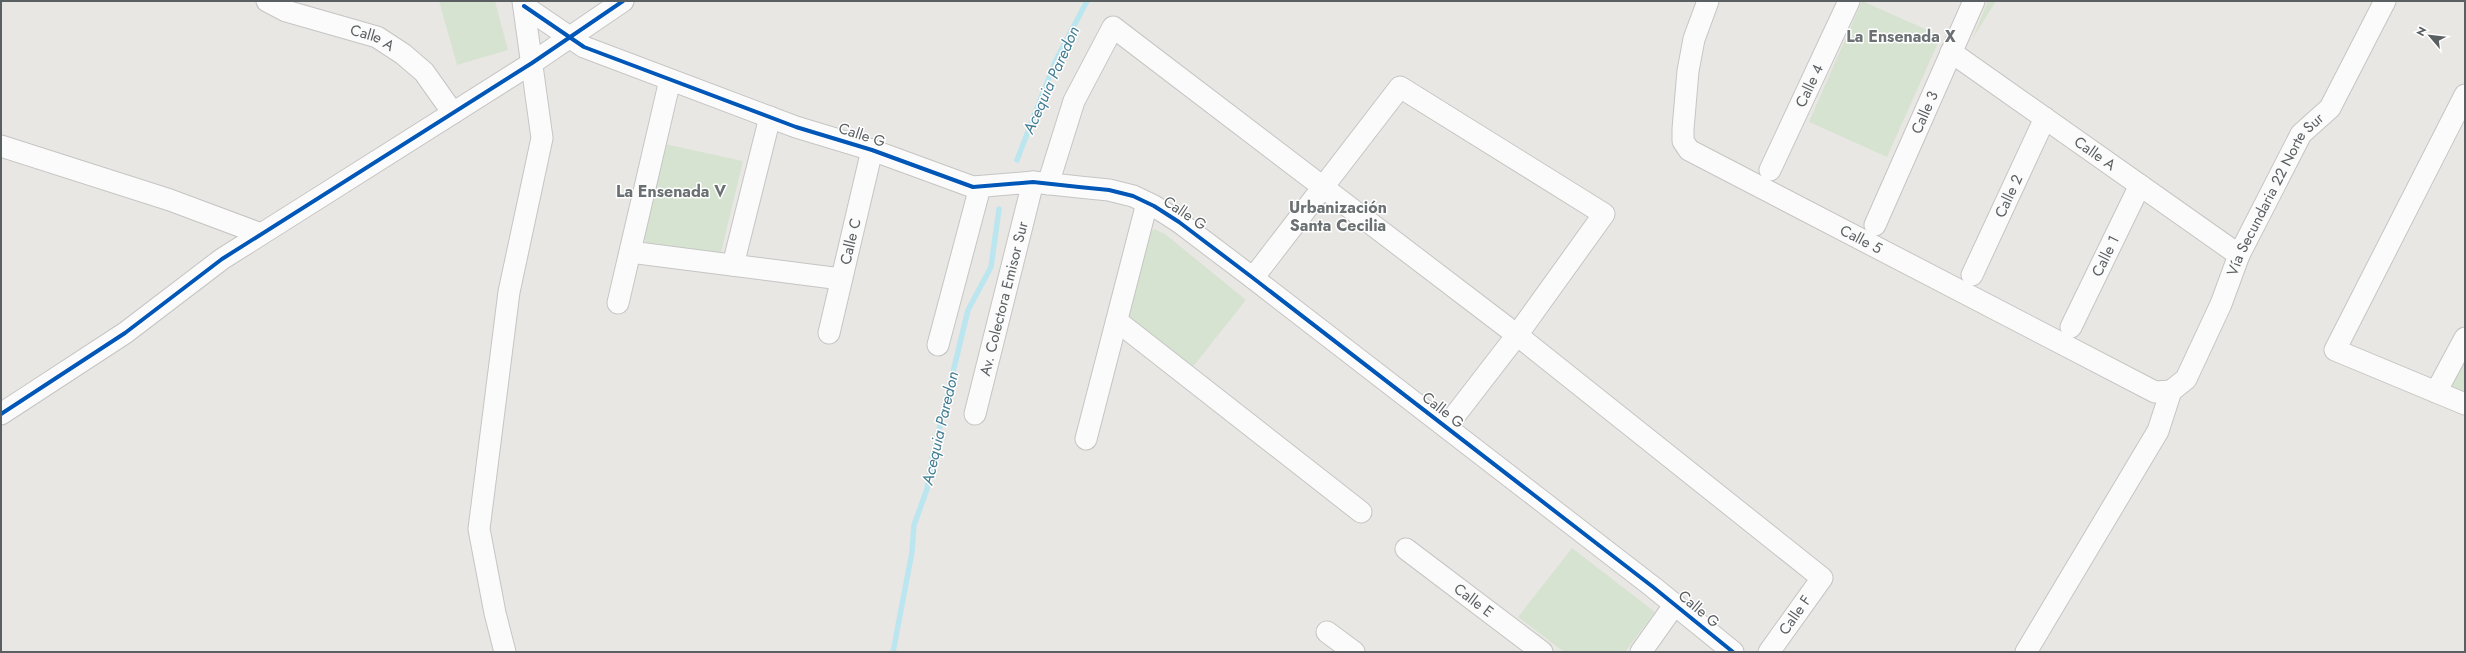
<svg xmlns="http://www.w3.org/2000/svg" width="2466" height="653" font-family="Jost,sans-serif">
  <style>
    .green { fill: #d7e3d1 }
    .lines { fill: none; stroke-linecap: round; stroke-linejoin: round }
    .stream { stroke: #bce6ef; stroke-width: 5.5 }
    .minor-casing { stroke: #c5c5c4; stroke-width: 23 }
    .minor { stroke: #fcfbfb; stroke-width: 21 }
    .cycleway-casing { stroke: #fff; stroke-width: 6 }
    .cycleway { stroke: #0057b8; stroke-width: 4 }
    .labels { text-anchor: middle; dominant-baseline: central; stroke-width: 3; stroke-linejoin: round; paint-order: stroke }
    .street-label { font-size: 15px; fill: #5a5f61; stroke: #fff }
    .neighbourhood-label { font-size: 16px; font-weight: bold; fill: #6b7173; stroke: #fff }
    .water-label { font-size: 16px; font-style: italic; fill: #437d93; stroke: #fff }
  </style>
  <rect width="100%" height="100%" fill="#e9e7e4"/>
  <!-- green -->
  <g class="green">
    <path d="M439,1H495L508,50L457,65Z"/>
    <path d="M1862,1L1941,36L1887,157L1809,122Z"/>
    <path d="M1988,1H1996L1972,40Z"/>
    <path d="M665,144L743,161L721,253L650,245L642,238Z"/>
    <path d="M1154,229L1165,234L1246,300L1192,368L1126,321L1147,235Z"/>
    <path d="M2465,352V394L2455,390L2450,385Z"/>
    <path d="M1572,548L1655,612L1625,652H1564L1518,617Z"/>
  </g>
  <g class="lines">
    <!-- stream -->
    <g class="stream">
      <path d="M1017,160L1055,62L1087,1"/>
      <path d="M893,652L912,552L914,525L927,489L932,459L968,310L991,267L999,209"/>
    </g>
    <defs>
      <g id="minor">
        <path id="s1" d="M267,1L286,11L377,37L403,54L424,72L453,113"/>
        <path id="s2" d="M1708,1L1694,39L1688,71L1683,129V141L1689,150L2155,392L2171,391"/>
        <path d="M524,6L584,47L796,127L872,150L973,187L1033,182L1079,187L1109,190L1133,196L1154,206L1179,222L1253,278L1653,587L1733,652"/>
        <path id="s3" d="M1951,52L2239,255"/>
        <path d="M2465,95L2335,350L2465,404"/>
        <path d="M1,146L170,200L261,234"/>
        <path id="s4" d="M1770,170L1849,1"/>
        <path d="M1048,184L1074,101L1113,27L1517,335L1822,578L1769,652"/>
        <path id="s5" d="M1875,225L1974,1"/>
        <path d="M630,252L841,279"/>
        <path d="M733,265L770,117"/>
        <path id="s6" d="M1972,275L2045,118"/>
        <path d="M1253,278L1400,87L1604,214L1517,335L1446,427"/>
        <path d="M618,303L670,80"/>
        <path d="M1117,321L1361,512"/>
        <path id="s7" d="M2071,327L2140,185"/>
        <path id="s8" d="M829,333L872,150"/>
        <path d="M938,345L980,187"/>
        <path id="s9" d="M2171,391L2186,379L2221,304L2239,255L2301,134L2330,108L2385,1"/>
        <path d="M2436,392L2465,338"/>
        <path d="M1,414L125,333L222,259L532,63L623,1"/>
        <path id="s10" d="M975,414L1033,182"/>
        <path d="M1086,439L1147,203"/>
        <path id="s11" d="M1406,549L1542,652"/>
        <path d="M1327,632L1354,652"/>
        <path d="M505,652L495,613L479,529L509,292L542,138L523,1"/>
        <path d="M1641,652L1675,604"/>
        <path d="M2026,652L2158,431L2171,391"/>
      </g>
    </defs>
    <!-- minor casing -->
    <use href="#minor" class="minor-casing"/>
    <!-- minor -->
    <use href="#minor" class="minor"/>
    <defs>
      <g id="cycleway">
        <path d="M524,6L584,47L796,127L872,150L973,187L1033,182L1079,187L1109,190L1133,196L1154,206L1179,222L1253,278L1653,587L1733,652"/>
        <path d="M1,414L125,333L222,259L532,63L623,1"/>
      </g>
    </defs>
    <!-- cycleway casing -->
    <use href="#cycleway" class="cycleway-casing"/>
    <!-- cycleway -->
    <use href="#cycleway" class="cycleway"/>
  </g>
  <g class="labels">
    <!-- street labels -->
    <g class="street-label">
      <text stroke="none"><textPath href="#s1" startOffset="112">Calle A</textPath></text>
      <text stroke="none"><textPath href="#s4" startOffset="93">Calle 4</textPath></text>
      <text stroke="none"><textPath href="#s5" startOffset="123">Calle 3</textPath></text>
      <text transform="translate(862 135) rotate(18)">Calle G</text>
      <text stroke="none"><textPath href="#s3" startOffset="176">Calle A</textPath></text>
      <text stroke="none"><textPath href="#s6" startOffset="87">Calle 2</textPath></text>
      <text stroke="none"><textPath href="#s9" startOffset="225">Vía Secundaria 22 Norte Sur</textPath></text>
      <text transform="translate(1185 213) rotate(34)">Calle G</text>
      <text stroke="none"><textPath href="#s2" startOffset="348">Calle 5</textPath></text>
      <text stroke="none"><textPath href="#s8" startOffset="94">Calle C</textPath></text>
      <text stroke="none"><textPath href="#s7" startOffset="79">Calle 1</textPath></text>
      <text stroke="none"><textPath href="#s10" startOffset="119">Av. Colectora Emisor Sur</textPath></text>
      <text transform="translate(1443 410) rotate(38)">Calle G</text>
      <text stroke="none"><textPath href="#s11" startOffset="85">Calle E</textPath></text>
      <text transform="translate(1699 609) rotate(40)">Calle G</text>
      <text transform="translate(1795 615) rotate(-55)">Calle F</text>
    </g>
    <!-- neighbourhood labels -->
    <g class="neighbourhood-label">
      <text x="1901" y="36">La Ensenada X</text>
      <text x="671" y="191">La Ensenada V</text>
      <text x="1338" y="207">Urbanización<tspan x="1338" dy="18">Santa Cecilia</tspan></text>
    </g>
    <!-- water labels -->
    <g class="water-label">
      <text transform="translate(1051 80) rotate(-66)">Acequia Paredon</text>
      <text transform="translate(940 428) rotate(-77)">Acequia Paredon</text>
    </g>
  </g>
  <!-- border -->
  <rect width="2466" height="653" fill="none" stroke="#5a5f61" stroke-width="4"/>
  <!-- north arrow -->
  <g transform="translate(2430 36) rotate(298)" stroke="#ffffff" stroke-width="3" paint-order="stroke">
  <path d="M0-3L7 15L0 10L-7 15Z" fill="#5a5f61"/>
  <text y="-6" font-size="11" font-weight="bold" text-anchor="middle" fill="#5a5f61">N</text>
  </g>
</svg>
